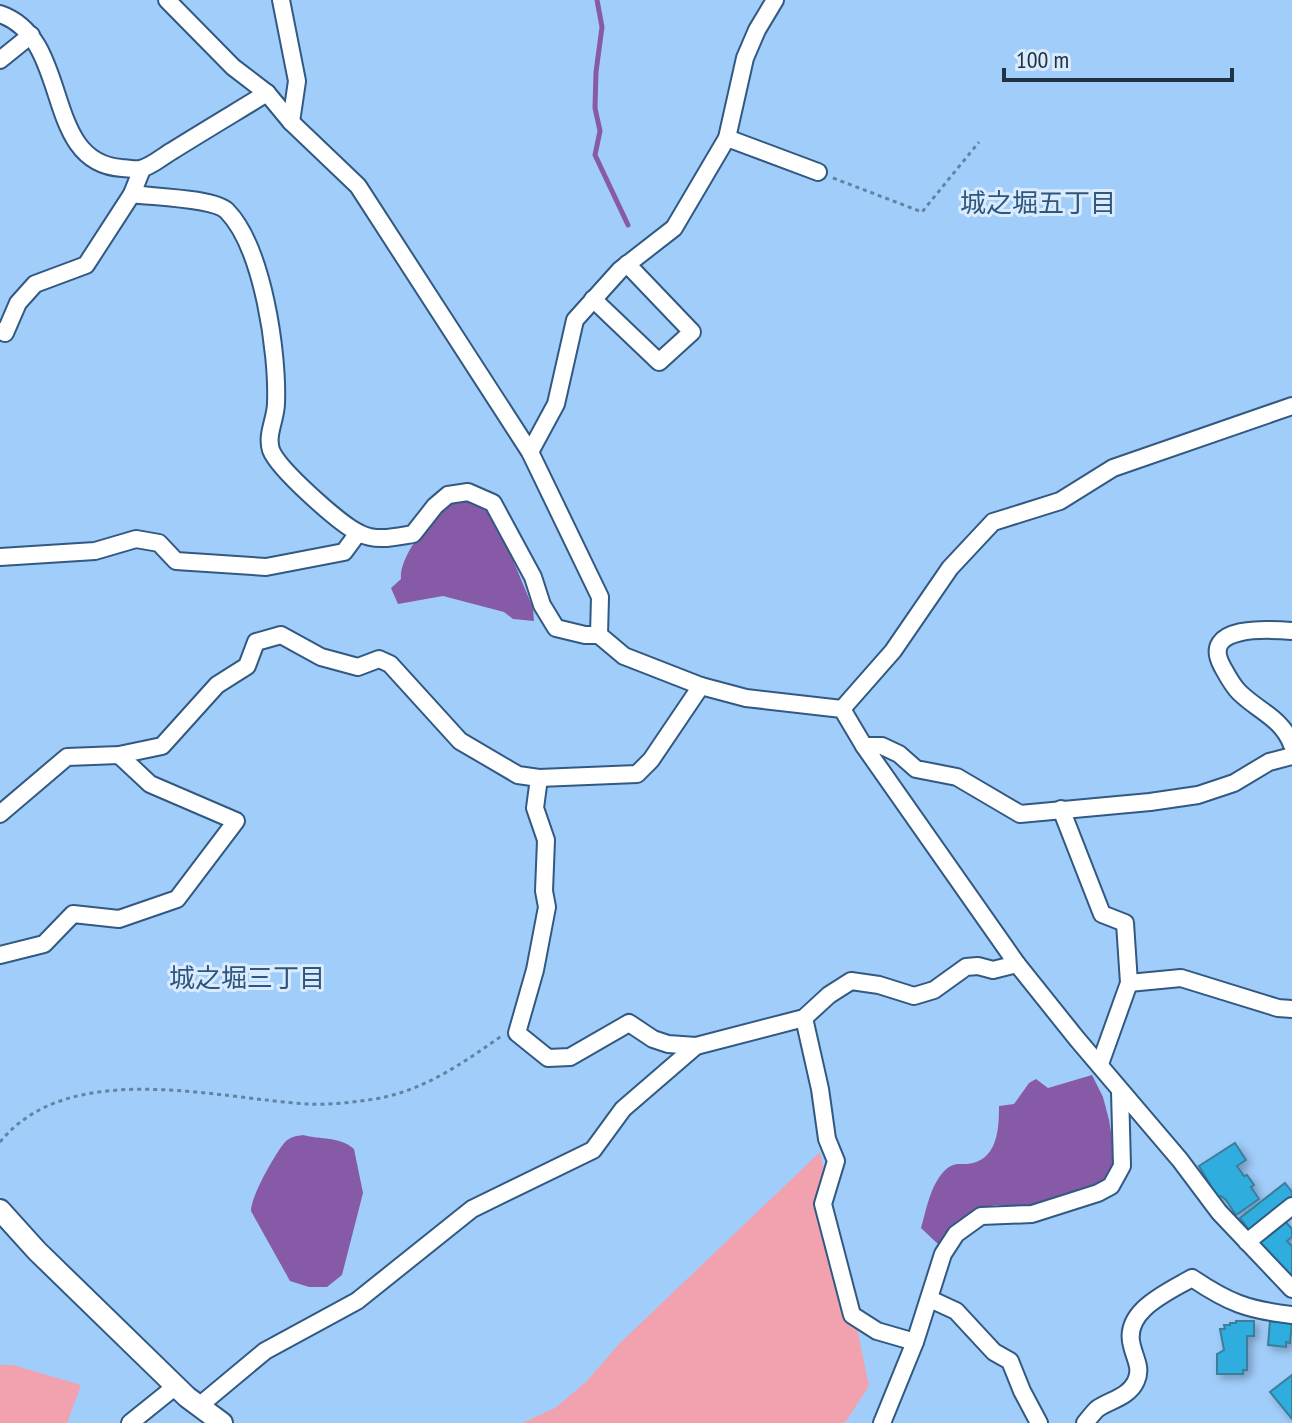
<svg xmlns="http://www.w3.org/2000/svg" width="1292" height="1423" font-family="'PT Sans Narrow','Noto Sans JP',sans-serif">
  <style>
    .green { fill: #f1a2ae }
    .water { fill: #875aa8 }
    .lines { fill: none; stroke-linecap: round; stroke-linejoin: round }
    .stream { stroke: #875aa8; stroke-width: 5 }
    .building { fill: #2eadde; stroke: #3c7d9a; stroke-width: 2; filter: url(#shadow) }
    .minor-casing { stroke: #315981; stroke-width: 20 }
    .tertiary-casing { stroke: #315981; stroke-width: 24 }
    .path { stroke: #6383a3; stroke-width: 3; stroke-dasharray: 4 4; stroke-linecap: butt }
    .minor { stroke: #fff; stroke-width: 16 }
    .tertiary { stroke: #fff; stroke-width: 20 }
    .labels { text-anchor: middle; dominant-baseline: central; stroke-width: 6; stroke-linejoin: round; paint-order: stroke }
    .neighbourhood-label { font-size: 26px; fill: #2f577e; stroke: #daebfe }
  </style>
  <defs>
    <filter id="shadow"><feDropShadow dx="4" dy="4" stdDeviation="4" flood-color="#0004"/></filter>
  </defs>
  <rect width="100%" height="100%" fill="#a1cdfb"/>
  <!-- green -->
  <g class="green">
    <path d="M820,1152L869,1386L845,1423H522L555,1408L586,1382L619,1344Z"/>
    <path d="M0,1365H13L81,1385L67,1423H0Z"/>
  </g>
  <!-- water -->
  <g class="water">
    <path d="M464,498L492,510L533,608L534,621L513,619L504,612L443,596L398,604L391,588L401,579C398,555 440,503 464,498Z"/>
    <path d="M1092,1075L1103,1097L1109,1120L1116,1162L1110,1176L1101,1184L1034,1207L995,1205L978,1210L963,1219L940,1246L921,1228C927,1208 931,1180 949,1167C955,1163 960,1164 967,1164C997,1161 999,1131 999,1106L1014,1104L1029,1083L1036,1079L1048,1088Z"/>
    <path d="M303,1135C321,1140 339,1136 354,1149L363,1193L342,1275L327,1287H309L290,1281L251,1211C251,1196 275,1154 285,1142C290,1137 296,1136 303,1135Z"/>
  </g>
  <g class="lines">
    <!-- stream -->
    <path class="stream" d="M597,0L602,27L596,72L595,108L600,131L595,155L628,225"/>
  </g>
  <!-- building -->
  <g class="building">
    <path d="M1235,1143L1246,1160L1237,1166L1244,1176L1247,1175L1254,1185L1251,1187L1259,1199L1236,1215L1226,1200L1221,1196L1218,1198L1199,1166Z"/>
    <path d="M1285,1183L1292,1192V1202L1252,1234L1240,1218Z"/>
    <path d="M1282,1218L1292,1229V1237L1287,1241L1292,1246V1274L1287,1278L1256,1241Z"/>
    <path d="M1274,1319L1292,1321L1290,1343L1286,1342V1347L1268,1345L1270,1321L1274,1322Z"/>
    <path d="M1236,1321H1254V1336H1247V1370H1243V1374H1217V1354L1224,1350L1220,1329H1225L1224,1325H1230V1323H1236Z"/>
    <path d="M1292,1375V1419L1270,1392Z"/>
  </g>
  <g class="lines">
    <defs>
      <g id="minor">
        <path d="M167,0L233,67L267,93L291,122L358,186L530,452L600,597L599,635L624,656L701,686L746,698L842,709L864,746L1017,964L1077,1039L1180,1160L1219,1212L1292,1289"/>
        <path d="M281,0L297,81L291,122"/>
        <path d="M0,14C73,39 41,163 122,168C127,168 135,170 140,169C151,167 163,156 172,151C204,131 236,112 267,93"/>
        <path d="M0,60L31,35"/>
        <path d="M727,138L818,172"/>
        <path d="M132,194C152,197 214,198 227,211C263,248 278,353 276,403C276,419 266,434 271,450C278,469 341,525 359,533C376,542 395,537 413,534L435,506L448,495L468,492L493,503L533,577L542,605L556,628L585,635H599"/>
        <path d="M593,299L659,362L692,332L627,264"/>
        <path d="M0,331L5,333L18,303L35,284L86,265L132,194L142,169"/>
        <path d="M530,452L556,404L575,320L620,270L674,228L727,138L745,58L757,30L775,0"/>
        <path d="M0,557L95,551L136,539L159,543L176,561L266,567L344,552L358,533"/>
        <path d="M1292,631C1268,629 1200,625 1222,666C1227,675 1232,685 1239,692C1258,711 1282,718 1292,745"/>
        <path d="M842,709L893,651L950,568L993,522L1060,501L1113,468L1292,406"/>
        <path d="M864,746H882L899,754L916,769L957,777L1020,814L1150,802L1198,795L1234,783L1269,762L1292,756"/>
        <path d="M539,778L535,808L546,840L544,891L547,907L535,970L517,1033L548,1058L570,1057L629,1023L653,1039L668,1044L696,1046L804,1018L829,995L851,981L879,985L914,996L934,990L966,967L978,966L993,970L1017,964"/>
        <path d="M1061,809L1102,914L1125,923L1129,983L1100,1064"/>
        <path d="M0,814L67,757L119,755L162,746L217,685L247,666L256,642L281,635L321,657L358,667L379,659L390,664L460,741L518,775L539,778L637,774L651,760L701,686"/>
        <path d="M0,955L44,944L73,914L119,919L177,899L236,821L150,784L119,755"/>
        <path d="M1129,983L1181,978L1278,1008L1292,1009"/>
        <path d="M804,1018L820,1089L827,1139L836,1161L823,1204L852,1315L877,1331L915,1342"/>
        <path d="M1247,1242L1292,1206"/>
        <path d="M930,1299L956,1311L994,1352L1010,1361L1022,1391L1039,1423"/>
        <path d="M199,1406L265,1351L357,1301L472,1209L593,1150L623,1109L696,1046"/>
        <path d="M130,1423L176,1386"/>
        <path d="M882,1423L915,1342L943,1254L956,1234L981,1216L1032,1214L1098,1193L1111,1186L1122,1166L1120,1091"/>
        <path d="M1085,1423C1089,1418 1093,1413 1097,1409C1110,1400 1129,1397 1136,1381C1142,1368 1135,1359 1132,1346C1122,1311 1168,1292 1192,1278C1229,1303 1248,1310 1292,1315"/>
      </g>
      <path id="tertiary" d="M0,1210L37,1251L187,1397L222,1423"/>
    </defs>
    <!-- minor casing -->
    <use href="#minor" class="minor-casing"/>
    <!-- tertiary casing -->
    <use href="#tertiary" class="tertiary-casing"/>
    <!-- path -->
    <g class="path">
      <path d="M833,178L922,212L979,142"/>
      <path d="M0,1142C68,1058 214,1098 307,1104C326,1105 348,1103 368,1100C421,1093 460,1065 503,1035"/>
    </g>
    <!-- minor -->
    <use href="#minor" class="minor"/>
    <!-- tertiary -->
    <use href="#tertiary" class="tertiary"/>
  </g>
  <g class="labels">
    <!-- neighbourhood labels -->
    <g class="neighbourhood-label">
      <text x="1038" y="202">城之堀五丁目</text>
      <text x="247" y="977">城之堀三丁目</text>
    </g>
  </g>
  <!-- scale -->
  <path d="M1004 68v12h228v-12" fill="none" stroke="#203244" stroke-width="4"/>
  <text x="1016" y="68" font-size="24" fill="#203244" stroke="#daebfe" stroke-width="6" paint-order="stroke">100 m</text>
</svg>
